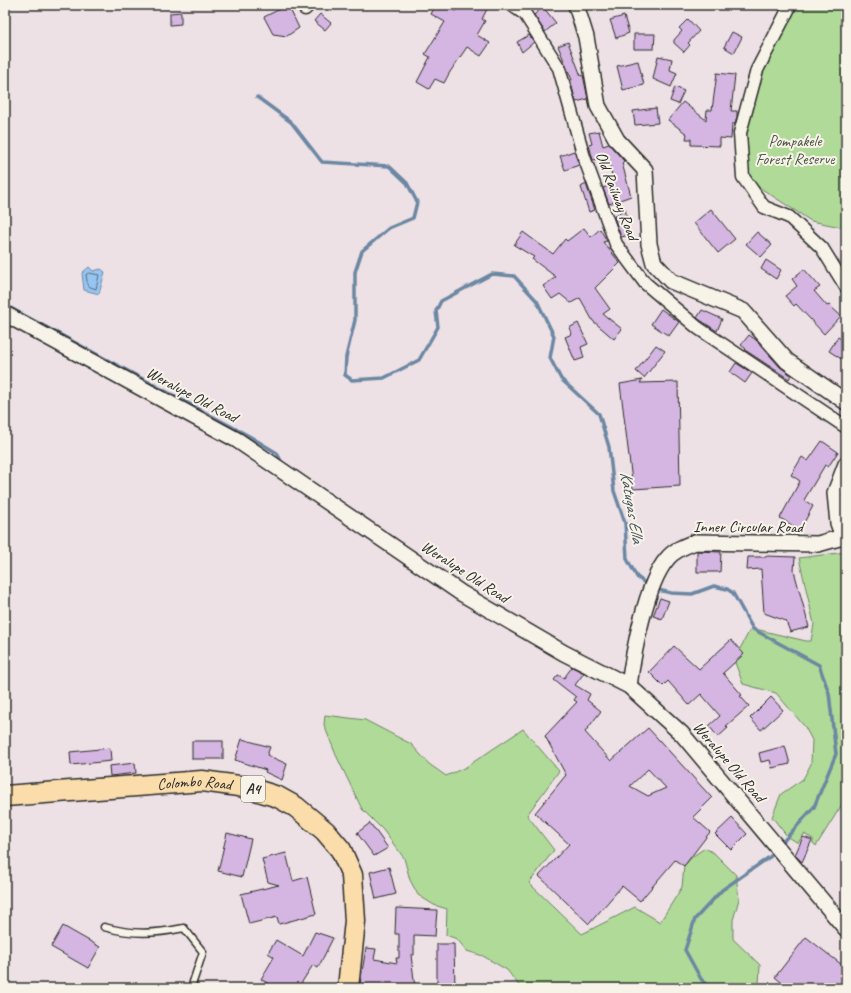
<svg xmlns="http://www.w3.org/2000/svg" width="851" height="993" font-family="Caveat,sans-serif">
  <style>
    .green { fill: #afda98; stroke: #6d8262 }
    .water { fill: #97c5f2; stroke: #6c87a2 }
    .lines { fill: none; stroke-linecap: round; stroke-linejoin: round }
    .shore { stroke: #56697b; stroke-width: 1 }
    .stream { stroke: #6c87a2; stroke-width: 3.5 }
    .building { fill: #d5b6e2; stroke: #2b2b2b; fill-rule: evenodd }
    .service-casing { stroke: #2b2b2b; stroke-width: 9 }
    .minor-casing { stroke: #2b2b2b; stroke-width: 15 }
    .tertiary-casing { stroke: #2b2b2b; stroke-width: 18 }
    .trunk-casing { stroke: #2b2b2b; stroke-width: 23 }
    .service { stroke: #f7f3e8; stroke-width: 6 }
    .minor { stroke: #f7f3e8; stroke-width: 12 }
    .tertiary { stroke: #f7f3e8; stroke-width: 15 }
    .trunk { stroke: #faddab; stroke-width: 20 }
    .labels { text-anchor: middle; dominant-baseline: central; stroke-width: 4; stroke-linejoin: round; paint-order: stroke }
    .shield { fill: #f7f3e8; stroke: #686764; stroke-width: 1 }
    .shield-label { font-size: 15px; font-weight: bold; fill: #2b2b2b }
    .park-label { font-size: 16px; fill: #4c5746; stroke: #f7f3e8 }
    .street-label { font-size: 16px; fill: #2b2b2b; stroke: #f7f3e8 }
    .water-label { font-size: 17px; font-style: italic; fill: #46525d; stroke: #f7f3e8 }
  </style>
  <rect width="100%" height="100%" fill="#ede1e6"/>
  <filter id="ink" filterUnits="userSpaceOnUse"><feTurbulence type="fractalNoise" baseFrequency=".025" numOctaves="2"/><feDisplacementMap in="SourceGraphic" scale="8" xChannelSelector="R" yChannelSelector="G"/><feConvolveMatrix kernelMatrix="1 2 1 2 8 2 1 2 1" color-interpolation-filters="sRGB"/></filter>
  <g filter="url(#ink)">
    <!-- green -->
    <g class="green">
      <path d="M784,5H846V228L811,221L742,176L748,113Z"/>
      <path d="M846,552V798L816,846L813,843V839L804,834L798,843L787,836L772,817L781,794L803,779L811,764L812,740L805,727L776,693L743,684L734,660L751,628L806,641H811L814,624L799,558Z"/>
      <path d="M325,715L365,720L411,744L429,764L446,776L466,767L523,729L559,771L527,815L554,850L529,883L582,934L635,907L660,922L682,887L684,866L693,856L705,848L714,853L736,875L739,899L733,920V939L760,965L759,985L761,988H521L507,970L483,956L467,951L457,939L446,935L447,909L434,905L418,895L410,880L404,858L383,830L362,809L336,755L324,725Z"/>
    </g>
    <!-- water -->
    <path class="water" d="M89,267L93,271L101,269L105,272L99,294L84,290L82,273Z"/>
    <g class="lines">
      <!-- shore -->
      <path class="shore" d="M89,273L99,275L96,289L88,286L86,275Z"/>
      <!-- stream -->
      <g class="stream">
        <path d="M257,97L291,122L322,162L389,166L407,183L417,202L413,218L389,228L362,251L355,272V320L346,357L345,375L352,380L384,378L419,360L438,327L436,311L441,301L492,274L514,276L537,301L554,336L550,358L561,379L599,414L609,447L614,491L625,523L627,559L637,577L649,586"/>
        <path d="M5,305L249,436L277,453L283,465"/>
        <path d="M654,589L671,593L692,594L714,586L727,589L733,593L753,629L819,665L829,693L836,754L814,807L780,845"/>
        <path d="M710,988L701,979L685,950L695,919L722,890L771,856L776,850"/>
      </g>
    </g>
    <!-- building -->
    <g class="building">
      <path d="M288,5L299,28L287,36L273,34L264,17Z"/>
      <path d="M436,5H446L456,11L460,5H489L482,19L485,21L477,35L490,43L481,56L467,47L450,72L444,83L435,79L429,89L417,82L430,57L425,54L445,22L431,14Z"/>
      <path d="M543,7L556,23L545,32L534,15Z"/>
      <path d="M181,12V24L170,25V13Z"/>
      <path d="M320,14L331,23L325,30L314,21Z"/>
      <path d="M624,16L629,33L616,38L610,20Z"/>
      <path d="M688,19L699,31L688,43L690,45L684,52L674,43V40L682,31L679,28Z"/>
      <path d="M732,32L742,37L734,53L724,47Z"/>
      <path d="M634,34H655L654,49H634Z"/>
      <path d="M529,35L534,42L522,52L517,42Z"/>
      <path d="M568,42L581,76L583,75L588,99L576,102L570,80H572L558,46Z"/>
      <path d="M658,56L672,59L670,70L677,73L671,87L653,79Z"/>
      <path d="M638,61L644,85L623,90L617,66Z"/>
      <path d="M717,73L735,75L731,111H737V117L735,124H732L731,139L720,138V146L691,145V139H686L687,134L668,120L683,102L706,120L707,110H712Z"/>
      <path d="M675,87L684,91L678,104L670,101Z"/>
      <path d="M656,108L658,123L635,125L633,111Z"/>
      <path d="M599,131L603,146L609,144L624,161L622,163L631,196L609,204L603,188L614,184L608,158L593,160L589,145L592,144L589,133Z"/>
      <path d="M574,151L579,165L565,170L560,156Z"/>
      <path d="M586,184L595,210L589,212L581,187Z"/>
      <path d="M625,208L630,235L621,237L614,217Z"/>
      <path d="M711,209L735,239L718,253L694,223Z"/>
      <path d="M584,228L591,237L600,229L607,241L603,242L620,263L595,288L610,309L603,314L622,329L614,339L593,321L580,298L571,303L560,294L552,299L543,286L556,277L532,259L534,257L514,245L523,232L553,254L565,239L567,241Z"/>
      <path d="M757,232L772,245L761,257L746,244Z"/>
      <path d="M766,260L781,270L776,279L761,269Z"/>
      <path d="M804,269L820,287L814,291L827,306L829,305L841,316L824,334L796,304L794,306L785,296L797,286L792,279Z"/>
      <path d="M661,309L679,322L669,336L651,324Z"/>
      <path d="M702,310L722,319L717,331L697,318Z"/>
      <path d="M578,323L588,344L581,347L584,358L575,361L565,337L572,334L569,328Z"/>
      <path d="M749,335L756,340L780,367L791,375L789,379L745,350L746,349L741,345Z"/>
      <path d="M838,337L846,342V362L829,351Z"/>
      <path d="M656,345L665,351L644,378L636,371Z"/>
      <path d="M736,363L752,373L745,383L730,372Z"/>
      <path d="M642,380L640,383L678,382L680,486L633,489L620,384Z"/>
      <path d="M822,441L838,452L828,467L825,465L804,500L813,506L800,530L780,518L800,481L791,475L802,457L808,461Z"/>
      <path d="M697,551L721,552L720,572H697Z"/>
      <path d="M766,556L795,557L794,571L809,627L790,632L786,621L764,613L761,569L747,570L748,557H766Z"/>
      <path d="M660,598L669,601L662,619L653,616Z"/>
      <path d="M731,640L744,654L723,673L742,695L740,696L749,706L726,726L728,728L718,737L709,726L720,716L701,694L689,705L668,681L663,686L649,672L674,646L699,669Z"/>
      <path d="M572,667L584,673L575,685L590,694L587,700L601,711L585,732L611,761L648,728L712,798L693,817L710,832L684,866L675,860L640,901L622,886L589,924L539,876L569,844L535,813L566,775L545,736L577,702L574,700L576,697L554,680L558,675L564,678ZM648,769L666,788L648,796L630,786Z"/>
      <path d="M771,697L783,710L761,730L750,718Z"/>
      <path d="M242,739L270,747L267,755L287,764L282,780L265,772L266,770L235,760Z"/>
      <rect x="192" y="741" width="31" height="18"/>
      <path d="M785,746L790,764L772,768L770,760L761,762L759,753Z"/>
      <path d="M110,748L111,761L71,765L70,752Z"/>
      <path d="M135,763L136,773L110,776L109,766Z"/>
      <path d="M732,818L747,834L731,850L715,834Z"/>
      <path d="M370,823L388,848L374,856L357,833Z"/>
      <path d="M227,833L251,839L242,877L218,871Z"/>
      <path d="M803,837L812,840L802,862L795,855Z"/>
      <path d="M286,853L293,881L307,877L316,914L279,924L277,917L249,924L241,894L279,885L268,882L262,859Z"/>
      <path d="M389,867L396,894L376,899L370,872Z"/>
      <path d="M396,908L437,910L435,936L414,935V955H411L415,988H389L360,984L366,948L376,949L374,959L397,963L396,958H399V934H395Z"/>
      <path d="M63,926L100,947L88,968L51,947Z"/>
      <path d="M315,932L333,938L318,968L313,965L298,988H275L261,979L274,957L268,953L276,940L303,956Z"/>
      <path d="M806,937L846,968V988H788L775,977Z"/>
      <path d="M437,944H454L455,988H437Z"/>
    </g>
    <g class="lines">
      <defs>
        <path id="service" d="M104,927C133,935 154,934 184,928L203,952L191,988"/>
        <g id="minor">
          <path d="M512,5L525,14L559,68L584,157L616,244L645,283L698,328L846,427"/>
          <path d="M789,5L788,10L757,70L740,133L743,177L764,207L789,217L822,248L846,287"/>
          <path d="M305,9L309,5"/>
        </g>
        <g id="tertiary">
          <path d="M576,5L586,37L598,106L617,140L645,170L649,244L654,263L671,281L743,311L787,361L846,402"/>
          <path d="M5,314L237,440L461,593L564,653L629,686L682,734L846,929"/>
          <path d="M843,537L838,523L835,493L846,464"/>
          <path d="M629,686C633,654 646,583 667,559C674,550 685,546 695,542L818,544L846,536"/>
        </g>
        <g id="trunk">
          <path id="s1" d="M5,796L202,781L246,787L278,797L296,807L325,831L341,850L352,875L355,921L348,988"/>
        </g>
      </defs>
      <!-- service casing -->
      <use href="#service" class="service-casing"/>
      <!-- minor casing -->
      <use href="#minor" class="minor-casing"/>
      <!-- tertiary casing -->
      <use href="#tertiary" class="tertiary-casing"/>
      <!-- trunk casing -->
      <use href="#trunk" class="trunk-casing"/>
      <!-- service -->
      <use href="#service" class="service"/>
      <!-- minor -->
      <use href="#minor" class="minor"/>
      <!-- tertiary -->
      <use href="#tertiary" class="tertiary"/>
      <!-- trunk -->
      <use href="#trunk" class="trunk"/>
    </g>
  </g>
  <g class="labels">
    <!-- shield labels -->
    <rect class="shield" x="241" y="776" width="24" height="26" rx="3"/>
    <g class="shield-label">
      <text x="253" y="789">A4</text>
    </g>
    <!-- park labels -->
    <g class="park-label">
      <text x="795" y="141">Pompakele<tspan x="795" dy="18">Forest Reserve</tspan></text>
    </g>
    <!-- street labels -->
    <g class="street-label">
      <text transform="translate(617 196) rotate(69)">Old Railway Road</text>
      <text transform="translate(192 395) rotate(28)">Weralupe Old Road</text>
      <text x="748" y="527">Inner Circular Road</text>
      <text transform="translate(465 572) rotate(33)">Weralupe Old Road</text>
      <text transform="translate(729 762) rotate(49)">Weralupe Old Road</text>
      <text stroke="none"><textPath href="#s1" startOffset="190">Colombo Road</textPath></text>
    </g>
    <!-- water labels -->
    <g class="water-label">
      <text transform="translate(632 507) rotate(80)">Katugas Ella</text>
    </g>
  </g>
  <!-- margin -->
  <rect width="851" height="993" fill="none" stroke="#f7f3e8" stroke-width="20"/>
  <rect x="10" y="10" width="831" height="973" fill="none" stroke="#2b2b2b" stroke-width="1.5" filter="url(#ink)"/>
</svg>
